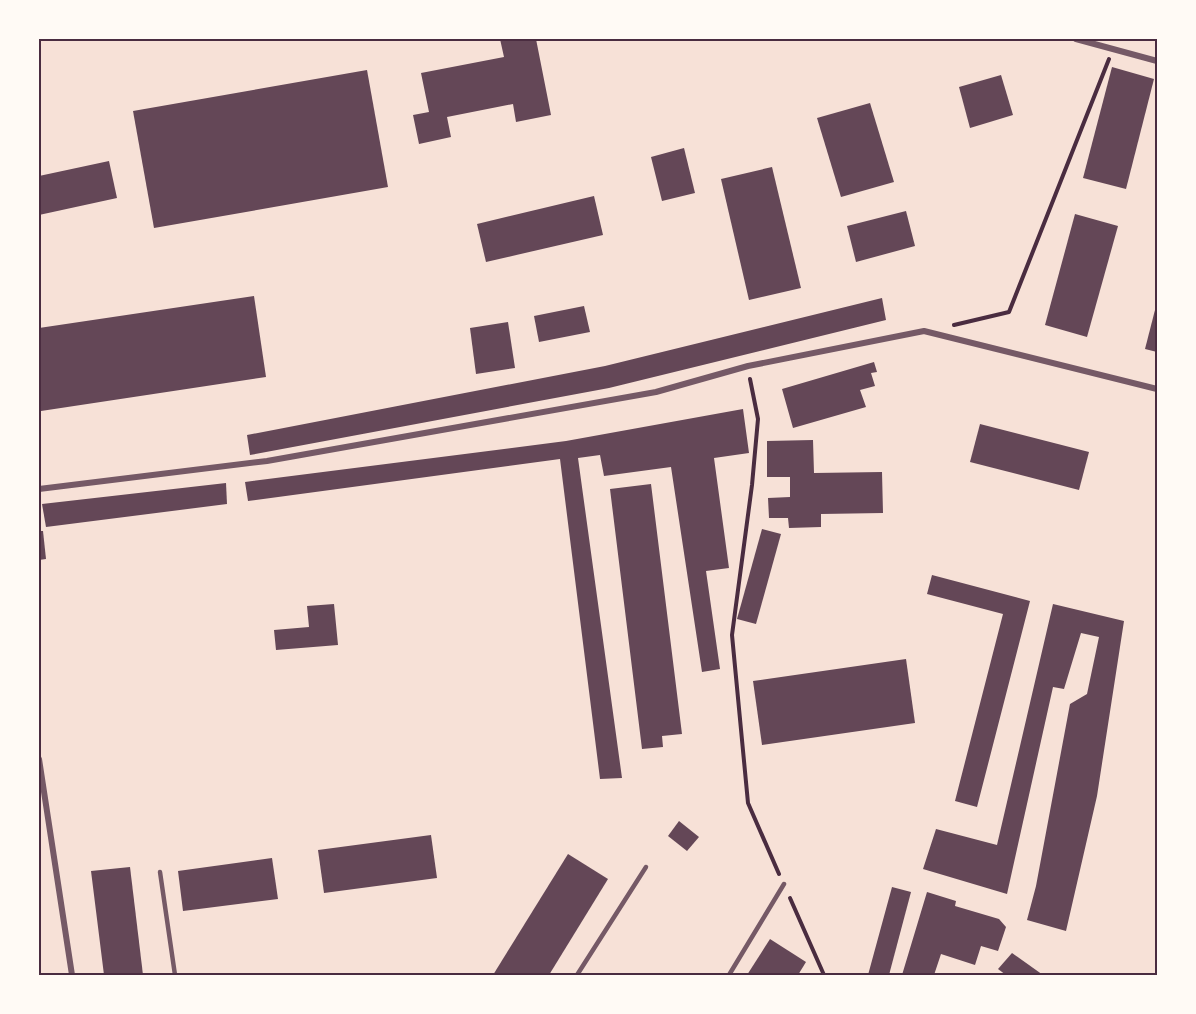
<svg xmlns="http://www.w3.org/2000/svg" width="1196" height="1014" font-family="Barlow,sans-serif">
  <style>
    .building { fill: #644757 }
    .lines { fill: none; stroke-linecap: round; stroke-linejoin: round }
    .path { stroke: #4a2c40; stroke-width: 4 }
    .service { stroke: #755966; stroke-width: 4.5 }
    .minor { stroke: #755966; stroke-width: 6 }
    .neatline { fill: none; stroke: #4a2c40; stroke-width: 2 }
  </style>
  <rect width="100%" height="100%" fill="#f7e1d7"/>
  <!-- building -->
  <g class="building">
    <path d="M500,39H536L551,115L516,122L513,104L447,117L451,137L419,144L413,115L429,112L421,73L504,57Z"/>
    <path d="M1112,67L1154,79L1126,189L1083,178Z"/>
    <path d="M367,70L388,187L154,228L133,111Z"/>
    <path d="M1001,75L1013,115L970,128L959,87Z"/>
    <path d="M870,103L894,182L841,197L817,118Z"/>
    <path d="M684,148L695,193L662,201L651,157Z"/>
    <path d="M109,161L117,198L39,215V176Z"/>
    <path d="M772,167L801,288L749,300L721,179Z"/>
    <path d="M594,196L603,235L486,262L477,224Z"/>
    <path d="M906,211L915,246L856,262L847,226Z"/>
    <path d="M1075,214L1118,226L1087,337L1045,325Z"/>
    <path d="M254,296L266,377L41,411L39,328Z"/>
    <path d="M882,298L886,320L609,388L250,455L247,435L605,366Z"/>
    <path d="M584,306L590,332L539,342L534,316Z"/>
    <path d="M1156,306H1157V352L1145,349Z"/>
    <path d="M508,322L515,368L476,374L470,328Z"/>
    <path d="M874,362L877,372L871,373L875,386L860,390L866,407L793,428L782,389Z"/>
    <path d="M743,409L749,453L714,458L729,568L706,571L720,669L702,672L671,467L604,476L600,455L578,458L622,778L600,779L560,459L248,501L245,482L566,441Z"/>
    <path d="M980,424L1089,452L1079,490L970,462Z"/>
    <path d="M813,440L814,473L882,472L883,513L821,514V527L789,528L788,518H769L768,498L790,497V477H767V441Z"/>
    <path d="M226,483L227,504L46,527L42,504Z"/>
    <path d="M651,484L682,734L662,736L663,747L642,749L610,489Z"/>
    <path d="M762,529L781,534L756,624L737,619Z"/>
    <path d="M39,531H43L46,559L39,560Z"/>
    <path d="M932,575L1030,601L977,807L955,801L1003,614L927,594Z"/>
    <path d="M334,604L338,645L276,650L274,630L309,627L307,606Z"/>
    <path d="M1053,604L1124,621L1097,796L1066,931L1027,920L1036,886L1070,704L1087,694L1099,637L1081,633L1064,689L1053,687L1007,894L923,869L936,829L997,845Z"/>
    <path d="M906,659L915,723L762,745L753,681Z"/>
    <path d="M679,821L699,837L687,851L668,836Z"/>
    <path d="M431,835L437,878L324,893L318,850Z"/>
    <path d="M568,854L608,879L549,975H493Z"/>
    <path d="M272,858L278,899L183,911L178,871Z"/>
    <path d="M130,867L143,975H104L91,871Z"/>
    <path d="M892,887L911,892L889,975H868Z"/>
    <path d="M927,892L956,901L955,906L999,919L1006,927L998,951L981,946L975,965L941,954L934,975H902Z"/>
    <path d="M770,939L806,962L798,975H747Z"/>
    <path d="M1012,953L1043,975H1006L998,969Z"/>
  </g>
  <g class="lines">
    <!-- path -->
    <g class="path">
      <path d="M954,325L1009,312L1109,59"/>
      <path d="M750,379L758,419L752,485L732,635L748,803L779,874"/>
      <path d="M790,898L824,975"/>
    </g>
    <!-- service -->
    <g class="service">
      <path d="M160,872L175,975"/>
      <path d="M577,975L646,867"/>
      <path d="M729,975L784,884"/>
    </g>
    <!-- minor -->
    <g class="minor">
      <path d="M1076,39L1157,61"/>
      <path d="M39,489L267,461L656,392L748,366L924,331L1157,389"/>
      <path d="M39,759L72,975"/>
    </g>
  </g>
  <!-- border -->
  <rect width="1196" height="1014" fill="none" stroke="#fffaf5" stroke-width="81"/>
  <rect x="40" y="40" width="1116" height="934" class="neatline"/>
</svg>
